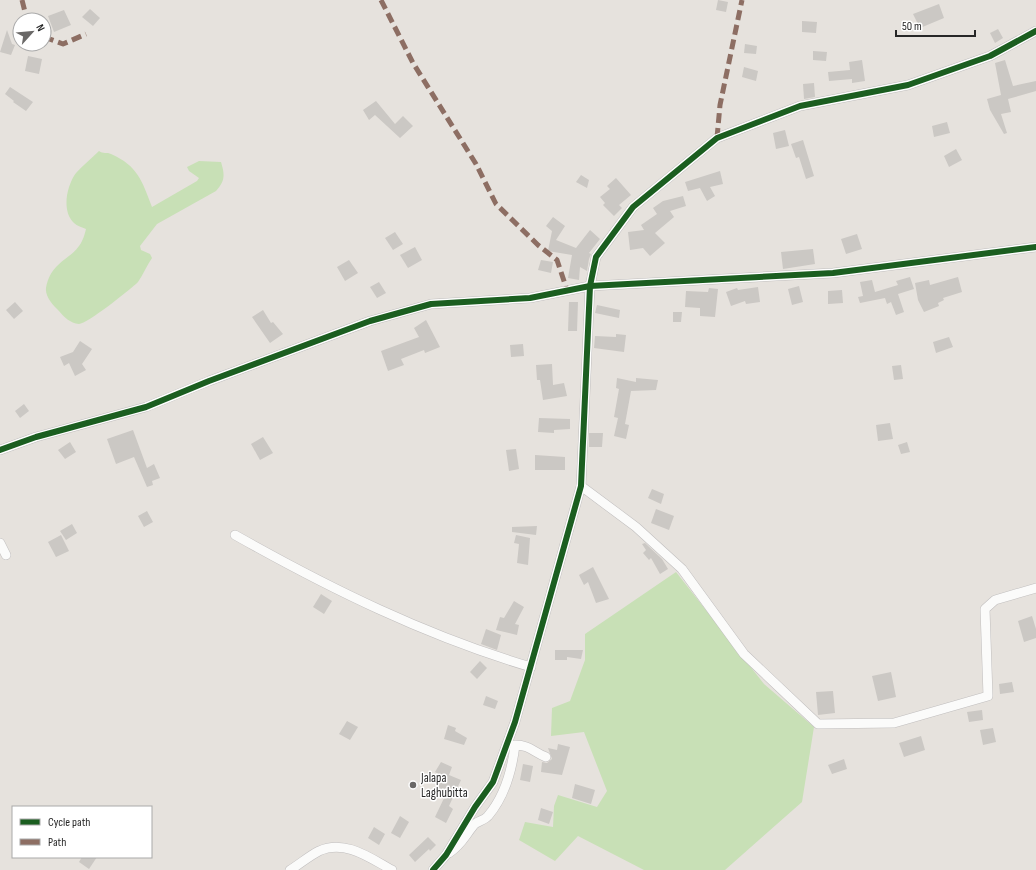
<svg xmlns="http://www.w3.org/2000/svg" width="1036" height="870" font-family="'Sofia Sans Condensed',sans-serif">
  <style>
    .green { fill: #c8e0b6 }
    .building { fill: #cbc8c4 }
    .lines { fill: none; stroke-linecap: round; stroke-linejoin: round }
    .street-casing { stroke: #c0bebe; stroke-width: 10 }
    .street { stroke: #fbfbfa; stroke-width: 9 }
    .quiet { stroke: #8d6e63; stroke-width: 5; stroke-dasharray: 10 5; stroke-linecap: butt }
    .cycleway-casing { stroke: #fff; stroke-width: 8 }
    .cycleway { stroke: #1b5e20; stroke-width: 6 }
    .poi-dot { fill: #6a6867; stroke: #fff; stroke-width: 1.5 }
    .labels { text-anchor: middle; dominant-baseline: central; stroke-width: 3; stroke-linejoin: round; paint-order: stroke }
    .poi-label { font-size: 13px; fill: #272727; stroke: #fff; text-anchor: start }
  </style>
  <rect width="100%" height="100%" fill="#e6e2dd"/>
  <!-- green -->
  <g class="green">
    <path d="M99,151C103,154 107,152 111,154C138,166 142,181 152,207L197,181L199,178L189,171L187,167L199,161L221,162C225,175 225,181 216,191L157,224L140,246L141,250L150,254L152,258C147,265 143,275 138,282C131,289 87,324 79,324C70,323 64,317 59,311C53,305 45,297 46,288C51,260 73,260 82,241C84,237 85,233 86,229C82,227 77,226 74,223C61,211 67,185 76,173C83,165 92,158 99,151Z"/>
    <path d="M676,572L764,684L814,727L802,802L725,870H644L578,836L555,861L519,840L525,822L553,827L554,806L558,795L597,807L607,791L584,732L551,736L552,708L570,701L585,660V634Z"/>
  </g>
  <!-- building -->
  <g class="building">
    <path d="M718,0L728,2L726,12L716,10Z"/>
    <path d="M939,4L944,18L920,28L913,14Z"/>
    <path d="M90,9L100,18L93,26L82,17Z"/>
    <path d="M64,10L71,25L54,32L48,16Z"/>
    <path d="M802,21L817,22L816,33L802,32Z"/>
    <path d="M998,29L1003,38L995,43L990,33Z"/>
    <path d="M7,30L12,44L15,45L11,55L0,52Z"/>
    <path d="M745,44L757,46L756,54L744,53Z"/>
    <path d="M813,51L827,52L826,61L813,60Z"/>
    <path d="M28,56L42,59L39,74L25,71Z"/>
    <path d="M862,60L865,81L852,83V79L829,81L828,72L850,70L849,62Z"/>
    <path d="M1005,60L1013,86L1036,81V91L1008,99L1011,112L1001,114L1007,133L1004,134L990,110L987,99L1001,95L995,63Z"/>
    <path d="M744,67L758,71L756,81L742,77Z"/>
    <path d="M814,83L815,97L804,99L803,84Z"/>
    <path d="M10,87L33,102L26,111L13,102L14,101L5,94Z"/>
    <path d="M376,101L395,124L403,116L413,126L400,138L375,115L369,120L363,110Z"/>
    <path d="M947,122L950,133L934,137L932,126Z"/>
    <path d="M785,130L789,146L776,149L773,133Z"/>
    <path d="M803,140L814,176L806,179L799,157L796,158L791,144Z"/>
    <path d="M956,149L962,160L949,167L944,156Z"/>
    <path d="M720,171L723,184L710,187L715,196L707,201L700,188L688,191L685,182Z"/>
    <path d="M581,175L589,180L587,188L576,182Z"/>
    <path d="M616,178L631,195L619,205L622,208L614,216L603,205L605,203L600,197L610,189L607,186Z"/>
    <path d="M683,196L686,206L670,211L674,217L655,233L665,243L650,256L643,248L630,250L628,232L644,230L641,225L657,214L653,208L663,201Z"/>
    <path d="M553,217L565,226L556,240L576,248L590,230L600,239L589,253L591,254L589,259H588H589L587,271L580,267L579,280L568,278L572,255L548,251L552,231L546,226Z"/>
    <path d="M395,232L403,244L393,250L385,238Z"/>
    <path d="M857,234L862,249L846,254L841,239Z"/>
    <path d="M415,247L422,260L408,268L400,255Z"/>
    <path d="M813,249L815,264L783,269L781,252Z"/>
    <path d="M349,260L358,273L345,281L337,267Z"/>
    <path d="M541,260L553,262L551,273L538,270Z"/>
    <path d="M910,277L914,289L898,294L904,312L896,315L891,302L887,304L885,298L860,303L858,297L863,296L860,282L872,280L875,292L898,285L896,281Z"/>
    <path d="M958,277L962,292L943,298L944,300L938,303L939,306L924,312L918,300L915,283L929,280L930,285Z"/>
    <path d="M379,282L386,293L377,298L370,287Z"/>
    <path d="M799,286L803,302L792,305L788,289Z"/>
    <path d="M758,287L760,302L746,304L745,301L731,306L726,292L737,288L738,290Z"/>
    <path d="M709,288L718,289L715,317L700,316V308L685,307L686,291L708,292Z"/>
    <path d="M842,290L843,303L828,304V291Z"/>
    <path d="M15,302L23,311L14,319L6,310Z"/>
    <path d="M569,302H578L577,331H568Z"/>
    <path d="M597,305L620,310L619,318L595,313Z"/>
    <path d="M263,310L271,323L273,322L283,334L270,343L252,317Z"/>
    <path d="M673,312H682L681,322H673Z"/>
    <path d="M426,320L440,347L425,353L424,350L401,359L404,365L388,371L381,351L419,337L414,328Z"/>
    <path d="M616,334L626,335L624,352L594,348L595,336L616,337Z"/>
    <path d="M949,337L953,347L936,353L933,342Z"/>
    <path d="M80,341L92,349L82,364L86,370L75,376L69,363L64,366L60,357L73,352Z"/>
    <path d="M523,344L524,356L511,357L510,345Z"/>
    <path d="M552,364L553,385L564,383L567,396L543,400L540,380H537L536,365Z"/>
    <path d="M901,365L903,379L894,380L892,366Z"/>
    <path d="M617,378L636,382V378L658,380L656,390L631,391L625,424L629,425L626,439L614,436L618,418L614,417L619,389L616,388Z"/>
    <path d="M24,404L29,411L20,418L15,411Z"/>
    <path d="M539,418L570,419V429L554,430V433L538,432Z"/>
    <path d="M890,423L893,439L878,441L876,425Z"/>
    <path d="M133,430L147,468L154,464L160,478L152,481L153,485L147,487L134,457L116,464L107,439Z"/>
    <path d="M589,433H603L602,447H589Z"/>
    <path d="M263,437L273,453L260,460L251,444Z"/>
    <path d="M70,442L76,452L65,459L58,450Z"/>
    <path d="M907,442L910,452L901,454L898,445Z"/>
    <path d="M516,449L519,469L509,471L506,450Z"/>
    <path d="M535,455L565,457V470H535Z"/>
    <path d="M652,489L664,494L661,504L648,498Z"/>
    <path d="M656,509L674,516L669,530L651,523Z"/>
    <path d="M147,511L153,522L144,527L138,516Z"/>
    <path d="M72,524L77,533L66,540L60,531Z"/>
    <path d="M537,526L536,535L512,532V527Z"/>
    <path d="M61,535L69,551L56,557L48,542Z"/>
    <path d="M516,535L530,538L528,565L517,563L519,544L514,543Z"/>
    <path d="M645,543L662,559L668,569L660,574L651,558L649,560L643,553L646,550L642,544Z"/>
    <path d="M593,567L609,599L596,603L588,582L584,585L579,575Z"/>
    <path d="M321,594L332,601L324,614L313,607Z"/>
    <path d="M514,601L524,607L515,624L519,625L517,635L496,630L500,617L504,618Z"/>
    <path d="M1032,616L1036,629V638L1024,642L1018,621Z"/>
    <path d="M486,629L501,635L497,650L481,644Z"/>
    <path d="M555,650H583L581,659L567,657V660H555Z"/>
    <path d="M480,661L487,668L477,679L470,672Z"/>
    <path d="M891,672L896,697L878,701L872,676Z"/>
    <path d="M1012,682L1014,692L1000,694L999,684Z"/>
    <path d="M833,691L835,713L818,715L816,692Z"/>
    <path d="M486,696L498,701L495,709L483,705Z"/>
    <path d="M982,710L983,720L969,722L967,712Z"/>
    <path d="M347,721L358,727L350,740L339,734Z"/>
    <path d="M448,725L456,728L455,731L467,738L464,745L444,739Z"/>
    <path d="M993,728L996,742L983,745L980,730Z"/>
    <path d="M921,736L925,750L904,757L899,743Z"/>
    <path d="M558,744L570,747L562,775L541,772L542,762L547,763L552,759L548,748L557,750Z"/>
    <path d="M844,759L847,769L832,774L828,765Z"/>
    <path d="M441,762L452,767L449,775L461,780L449,806L453,809L446,823L435,817L446,794L437,789L442,776L435,772Z"/>
    <path d="M523,764L533,766L530,782L520,780Z"/>
    <path d="M575,784L595,790L591,804L572,798Z"/>
    <path d="M541,808L553,812L549,824L538,820Z"/>
    <path d="M400,816L409,822L400,838L391,833Z"/>
    <path d="M374,827L385,834L379,845L368,838Z"/>
    <path d="M428,837L436,845L430,851L429,849L415,862L409,855Z"/>
    <path d="M82,857H97L89,869L79,862Z"/>
  </g>
  <g class="lines">
    <defs>
      <g id="street">
        <path d="M0,450L36,437L146,407L209,381L370,321L431,304L530,298L590,286L833,273L1036,247"/>
        <path d="M581,486L636,527L682,569L744,654L818,724L894,723L988,696L985,609L995,600L1036,588"/>
        <path d="M235,535C329,588 426,636 531,667"/>
        <path d="M0,543L6,555"/>
        <path d="M449,853C462,844 464,837 473,826C476,821 484,821 488,816C505,796 512,770 515,745C530,745 533,752 546,757"/>
        <path d="M290,870C300,864 309,856 319,851C345,839 370,858 392,870"/>
        <path d="M433,870L446,855L475,807L493,782L515,722L581,486L590,286L596,257L633,207L717,138L800,106L908,85L990,56L1036,31"/>
      </g>
    </defs>
    <!-- street casing -->
    <use href="#street" class="street-casing"/>
    <!-- street -->
    <use href="#street" class="street"/>
    <!-- quiet -->
    <g class="quiet">
      <path d="M22,0L27,20"/>
      <path d="M381,0L413,63L476,164L496,204L538,245L557,260L567,290"/>
      <path d="M44,37L63,44L86,34"/>
      <path d="M717,138L720,105L742,0"/>
    </g>
    <defs>
      <g id="cycleway">
        <path d="M0,450L36,437L146,407L209,381L370,321L431,304L530,298L590,286L833,273L1036,247"/>
        <path d="M433,870L446,855L475,807L493,782L515,722L581,486L590,286L596,257L633,207L717,138L800,106L908,85L990,56L1036,31"/>
      </g>
    </defs>
    <!-- cycleway casing -->
    <use href="#cycleway" class="cycleway-casing"/>
    <!-- cycleway -->
    <use href="#cycleway" class="cycleway"/>
  </g>
  <!-- markers -->
  <circle class="poi-dot" cx="413" cy="785" r="4"/>
  <g class="labels">
    <!-- poi labels -->
    <g class="poi-label">
      <text x="421" y="778">Jalapa<tspan x="421" dy="15">Laghubitta</tspan></text>
    </g>
  </g>
  <!-- legend -->
  <rect x="12" y="806" width="140" height="52" fill="#ffffff" stroke="#a9a9a9"/>
  <rect x="20" y="819" width="20" height="6" fill="#1b5e20" stroke="#a9a9a9"/>
  <text x="48" y="826" font-size="12" fill="#272727">Cycle path</text>
  <rect x="20" y="839" width="20" height="6" fill="#8d6e63" stroke="#a9a9a9"/>
  <text x="48" y="846" font-size="12" fill="#272727">Path</text>
  <!-- north arrow -->
  <g transform="translate(32 32) rotate(63)"><circle r="19" fill="#ffffff" stroke="#a9a9a9"/>
  <path d="M0-3L7 15L0 10L-7 15Z" fill="#6a6867"/>
  <text y="-6" font-size="11" font-weight="bold" text-anchor="middle" fill="#272727">N</text>
  </g>
  <!-- scale -->
  <path d="M896 30v6h79v-6" fill="none" stroke="#272727" stroke-width="2"/>
  <text x="902" y="30" font-size="12" fill="#272727" stroke="#ffffff" stroke-width="3" paint-order="stroke">50 m</text>
</svg>
